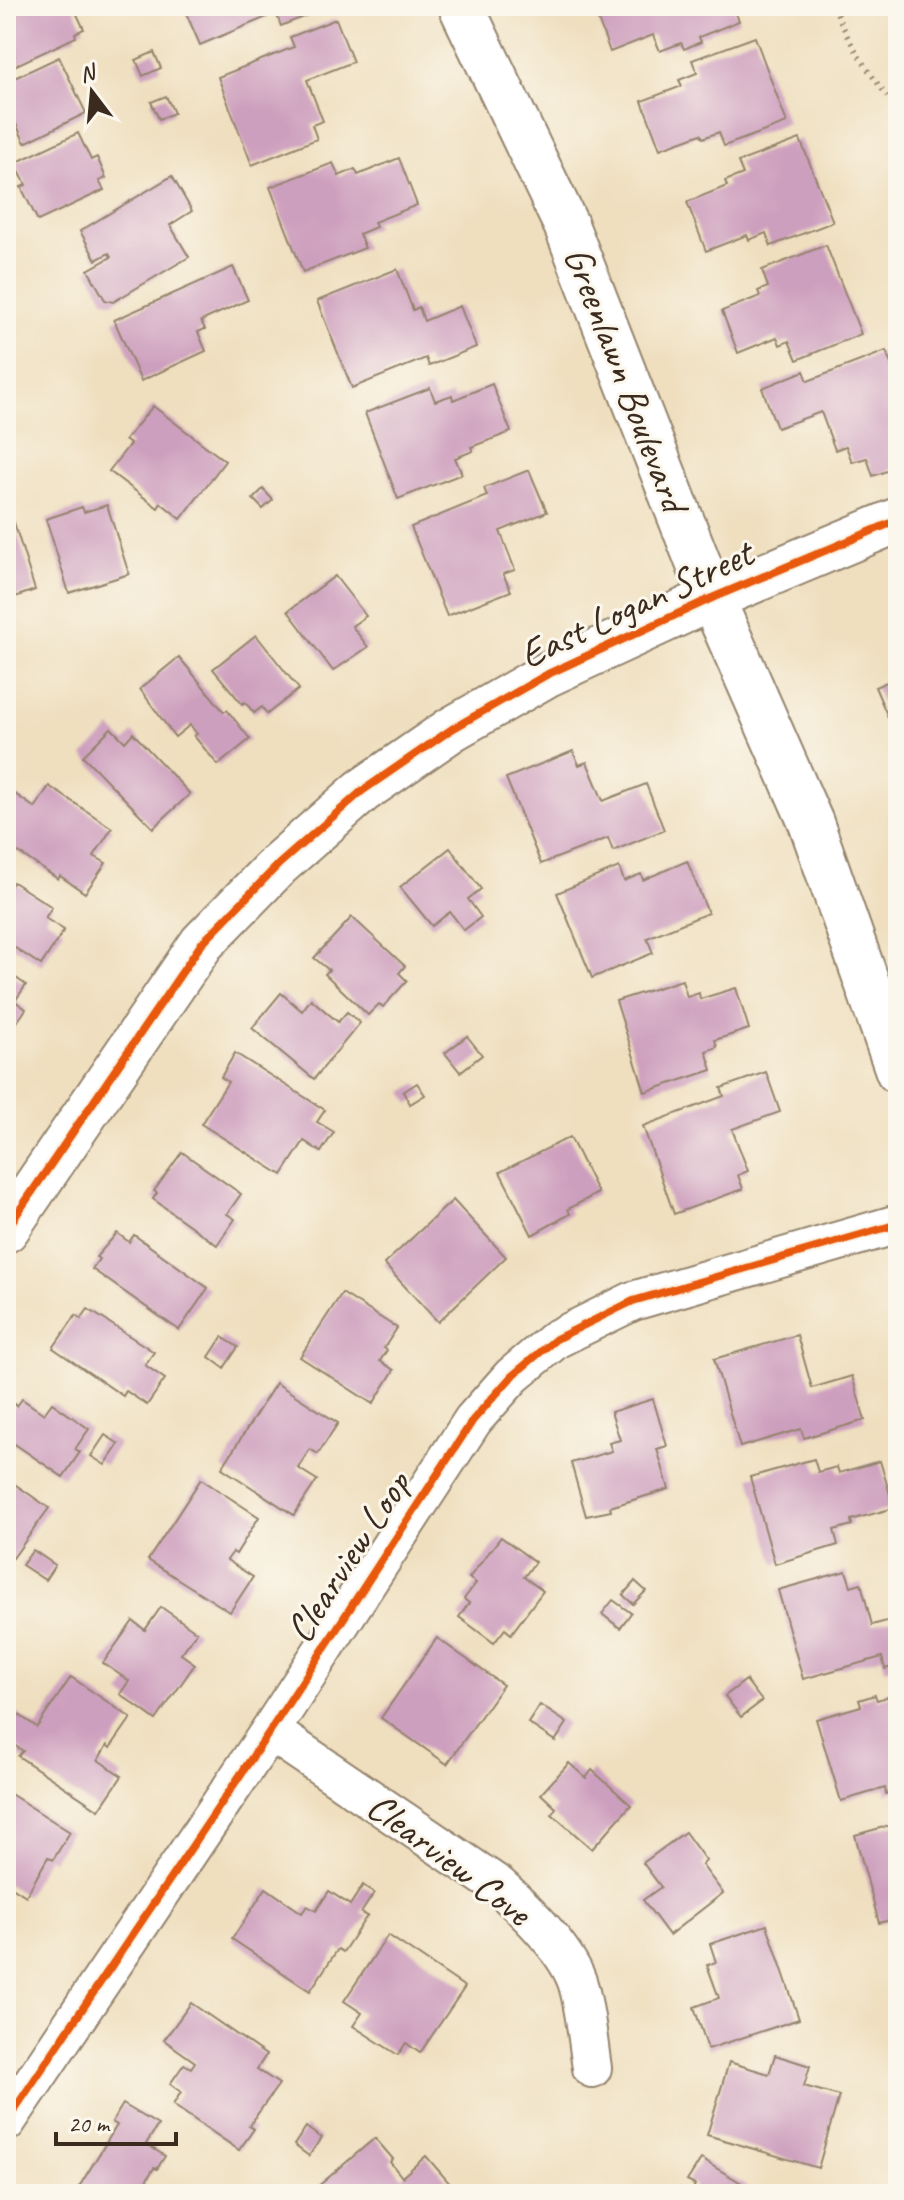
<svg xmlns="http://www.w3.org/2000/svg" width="904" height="2200" font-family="Caveat,sans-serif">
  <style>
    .building { fill: #cd9fbe }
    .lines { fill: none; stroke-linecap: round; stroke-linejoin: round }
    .minor-casing { stroke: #95846e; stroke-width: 42 }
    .tertiary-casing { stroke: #95846e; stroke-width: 48 }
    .path { stroke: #95846e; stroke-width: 5; stroke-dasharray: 2 6; stroke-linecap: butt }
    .minor { stroke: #fff; stroke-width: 38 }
    .tertiary { stroke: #fff; stroke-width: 44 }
    .cycleway-casing { stroke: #fbf7ec; stroke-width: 13 }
    .cycleway { stroke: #e8590c; stroke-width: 8 }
    .labels { text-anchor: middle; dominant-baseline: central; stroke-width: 6; stroke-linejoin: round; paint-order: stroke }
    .street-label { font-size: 40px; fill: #3b2a1e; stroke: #fbf7ec }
  </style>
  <rect width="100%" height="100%" fill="#fbf7ec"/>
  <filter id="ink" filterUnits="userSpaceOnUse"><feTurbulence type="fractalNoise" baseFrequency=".0125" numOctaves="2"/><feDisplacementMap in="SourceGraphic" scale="16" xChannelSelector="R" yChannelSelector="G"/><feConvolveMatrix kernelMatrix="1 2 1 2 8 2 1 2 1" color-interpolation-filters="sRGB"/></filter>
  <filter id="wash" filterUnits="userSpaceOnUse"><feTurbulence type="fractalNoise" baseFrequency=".006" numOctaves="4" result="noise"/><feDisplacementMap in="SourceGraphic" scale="32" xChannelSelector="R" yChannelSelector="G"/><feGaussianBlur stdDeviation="1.8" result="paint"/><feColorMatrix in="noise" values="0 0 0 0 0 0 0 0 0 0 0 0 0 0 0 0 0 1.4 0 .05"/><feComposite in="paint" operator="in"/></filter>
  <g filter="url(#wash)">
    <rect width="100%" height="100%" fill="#efdfbf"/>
    <g id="blocks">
      <!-- building -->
      <g class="building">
        <path d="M6,6H73L84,29L75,33L76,37L6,70Z"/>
        <path d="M183,6H330L281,26L276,13L200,45Z"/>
        <path d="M593,6H733L739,21L699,37L701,42L684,49L681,43L660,51L653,35L610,52Z"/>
        <path d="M336,19L353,62L307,80L323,121L312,125L317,139L252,165L218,77L294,47L290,37Z"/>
        <path d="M755,37L787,123L724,146L719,132L703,138L701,134L660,149L642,101L682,86L679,80L697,73L692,60Z"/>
        <path d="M154,52L161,68L143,76L136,60Z"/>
        <path d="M59,57L86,113L25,143L15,122L12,124L6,112V82Z"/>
        <path d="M166,96L174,113L159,119L151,102Z"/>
        <path d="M78,133L91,160L97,157L106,178L99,181L104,190L38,221L21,187L26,185L15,163Z"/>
        <path d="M800,139L833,222L771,246L766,233L749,240L747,235L706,251L687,202L727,186L725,181L743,174L738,162Z"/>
        <path d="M399,158L417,205L374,222L376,227L359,234L365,248L303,272L270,187L333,163L339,176L355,169L358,175Z"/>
        <path d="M172,176L192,211L170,225L189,257L113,302L105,300L88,270L111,257L109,253L96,260L80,231Z"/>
        <path d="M826,245L861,334L797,360L789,341L780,345L777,337L738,353L722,311L760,296L758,291L768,287L762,270Z"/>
        <path d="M233,267L248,300L201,321L205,329L198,332L206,351L141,381L114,320Z"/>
        <path d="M397,269L413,310L419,307L424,321L460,306L476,347L429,366L426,358L352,388L317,301Z"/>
        <path d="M886,351L898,382V454L891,456L895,468L873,476L867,458L852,462L846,446L835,450L821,412L777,428L762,388L804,371L808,381Z"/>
        <path d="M492,384L511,432L471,447L473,451L455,458L462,474L398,499L365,413L430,388L435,401L452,395L453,400Z"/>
        <path d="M153,406L225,461L181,519L161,503L158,508L109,471L130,444L125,440Z"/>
        <path d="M529,470L547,512L500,531L515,570L503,574L511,591L447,616L411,527L487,496L484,488Z"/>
        <path d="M263,489L273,500L263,509L253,499Z"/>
        <path d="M107,505L129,574L69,593L46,519L82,507L84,512Z"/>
        <path d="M12,516L35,590L6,600V518Z"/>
        <path d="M335,576L366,616L352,626L368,647L333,671L288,611Z"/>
        <path d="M256,635L299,689L267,714L262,707L254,713L245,702L242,704L213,669Z"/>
        <path d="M179,657L224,712L227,710L250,739L218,765L194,736L197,734L190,725L175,737L140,689Z"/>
        <path d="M898,677V727L893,729L875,687Z"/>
        <path d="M111,728L125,742L133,733L190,794L153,828L83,756Z"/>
        <path d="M573,751L579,765L587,762L603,801L646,784L664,830L613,851L608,838L541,864L506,778Z"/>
        <path d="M49,786L112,828L94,856L106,863L85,893L60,876L58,879L6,844V807L15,794L35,808Z"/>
        <path d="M450,848L481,889L468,899L481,917L464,930L450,912L432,926L400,887Z"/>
        <path d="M687,861L708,913L647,938L653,953L592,978L557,893L619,867L624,881L641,874L643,880Z"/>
        <path d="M13,882L52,907L45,918L64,930L41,965L6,942V893Z"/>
        <path d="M352,917L405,966L399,973L407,981L383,1007L379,1004L368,1015L325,974L329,970L314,958Z"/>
        <path d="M6,971L26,985L15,1001L26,1009L6,1038Z"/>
        <path d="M682,980L687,997L699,993L700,999L736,988L749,1029L715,1040L717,1047L706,1051L712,1070L645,1092L616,1001Z"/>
        <path d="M281,993L302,1011L311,999L338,1022L347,1012L360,1023L314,1079L252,1028Z"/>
        <path d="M467,1036L482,1055L460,1072L445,1053Z"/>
        <path d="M235,1053L325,1110L317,1122L334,1132L321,1152L304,1141L282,1175L201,1124L228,1082L221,1077Z"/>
        <path d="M766,1072L780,1112L732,1129L748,1171L738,1175L743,1189L674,1214L643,1126L724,1096L721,1088Z"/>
        <path d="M417,1083L425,1095L410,1104L403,1092Z"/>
        <path d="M570,1137L598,1193L568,1209L570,1214L532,1235L500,1172Z"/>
        <path d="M182,1152L241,1194L227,1214L235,1219L217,1245L153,1199L157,1193L154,1191Z"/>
        <path d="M453,1200L506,1257L438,1322L384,1264Z"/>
        <path d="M117,1233L129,1242L134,1235L208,1288L179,1330L92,1269L99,1259L96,1257Z"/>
        <path d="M342,1293L397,1328L384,1348L387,1350L380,1361L394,1370L373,1404L300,1357Z"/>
        <path d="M88,1309L154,1352L145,1365L165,1379L147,1405L126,1391L123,1396L53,1348L76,1315L81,1319Z"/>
        <path d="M797,1335L812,1388L852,1376L865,1420L804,1438L801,1429L740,1447L714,1359Z"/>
        <path d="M222,1337L238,1347L224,1368L209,1357Z"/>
        <path d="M276,1383L338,1423L318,1454L310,1449L298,1468L317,1480L294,1515L222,1468Z"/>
        <path d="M22,1399L44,1414L52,1403L89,1429L75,1449L80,1452L63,1477L6,1438V1416L15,1404L17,1406Z"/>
        <path d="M653,1399L667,1446L657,1449L669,1489L610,1507L611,1511L586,1516L571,1463L612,1451L609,1443L620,1440L611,1412Z"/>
        <path d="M105,1435L119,1444L105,1465L91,1456Z"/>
        <path d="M814,1459L818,1472L837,1467L839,1473L880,1461L894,1508L851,1520L852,1525L834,1530L838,1545L775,1564L750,1477Z"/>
        <path d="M6,1478L49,1508L13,1558L6,1553Z"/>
        <path d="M201,1479L259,1517L236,1554L233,1552L227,1560L253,1577L230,1612L148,1560Z"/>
        <path d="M501,1537L535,1562L524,1577L543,1591L511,1634L505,1629L494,1643L459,1617L469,1603L464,1599L476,1583L469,1578Z"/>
        <path d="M33,1550L55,1565L45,1580L22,1565Z"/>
        <path d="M846,1571L851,1586L861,1583L872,1625L898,1618V1665L885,1669L882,1657L803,1679L778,1590Z"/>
        <path d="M635,1581L646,1591L633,1604L623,1595Z"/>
        <path d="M613,1600L631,1613L620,1628L602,1614Z"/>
        <path d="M161,1607L197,1632L181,1654L195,1664L156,1720L120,1694L129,1681L103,1663L133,1621L145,1630Z"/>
        <path d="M437,1638L503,1685L447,1764L381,1718Z"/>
        <path d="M71,1677L131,1718L110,1748L107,1745L98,1760L122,1776L99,1810L18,1756L23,1751L6,1740V1706L37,1727Z"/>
        <path d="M746,1680L762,1701L741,1717L725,1696Z"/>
        <path d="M896,1694L898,1790L886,1794L885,1788L841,1801L816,1719L861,1706L859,1700L875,1695L877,1700Z"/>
        <path d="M540,1705L567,1723L555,1741L528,1723Z"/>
        <path d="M569,1763L586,1778L592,1770L631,1805L592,1849L552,1814L556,1808L541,1794Z"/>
        <path d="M9,1793L70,1832L53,1860L48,1857L26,1896L6,1883V1798Z"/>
        <path d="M898,1823V1918L879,1923L855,1835Z"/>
        <path d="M685,1832L706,1861L702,1865L723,1893L669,1935L643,1900L661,1887L643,1863Z"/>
        <path d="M363,1885L374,1893L361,1913L367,1916L343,1952L338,1949L310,1991L232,1939L266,1888L302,1913L307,1906L316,1911L329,1891L350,1905Z"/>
        <path d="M767,1925L799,2019L708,2049L694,2007L719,1998L707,1965L716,1962L710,1944Z"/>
        <path d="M388,1935L465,1987L420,2053L406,2043L398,2055L353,2026L362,2013L344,2001Z"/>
        <path d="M898,1952V1986H896L892,1953Z"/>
        <path d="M191,2003L266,2055L257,2069L279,2084L249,2126L254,2129L239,2150L173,2105L181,2092L170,2084L184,2064L191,2068L195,2062L164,2040Z"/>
        <path d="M775,2055L810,2066L804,2086L839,2096L818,2168L707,2135L729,2062L769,2074Z"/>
        <path d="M123,2104L158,2125L146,2144L165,2156L157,2169L154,2168L138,2194H91L79,2187L117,2125L112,2122Z"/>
        <path d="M306,2127L321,2138L309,2156L294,2145Z"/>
        <path d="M375,2138L393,2159L390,2162L402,2177L426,2156L452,2186L442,2194H309Z"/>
        <path d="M701,2159L753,2190L751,2194H696L692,2191L695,2185L687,2181Z"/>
      </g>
    </g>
  </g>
  <g filter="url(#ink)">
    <use href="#blocks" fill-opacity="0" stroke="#95846e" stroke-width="2"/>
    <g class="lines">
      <defs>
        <g id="minor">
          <path d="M270,1731L499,1886C525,1909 571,1954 579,1988C586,2014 588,2042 592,2068"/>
          <path d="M6,2122L270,1731L473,1420L512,1376L556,1339L633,1301L898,1224"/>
        </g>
        <g id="tertiary">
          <path d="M461,6L566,225L712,598L811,823L898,1071"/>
          <path d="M6,1230L202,943L279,864L362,791L452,729L548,674L712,598L898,520"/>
        </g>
      </defs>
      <!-- minor casing -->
      <use href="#minor" class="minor-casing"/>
      <!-- tertiary casing -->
      <use href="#tertiary" class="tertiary-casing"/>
      <!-- path -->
      <path class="path" d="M834,6C849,46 872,77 898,110"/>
      <!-- minor -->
      <use href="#minor" class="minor"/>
      <!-- tertiary -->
      <use href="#tertiary" class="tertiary"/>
      <defs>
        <g id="cycleway">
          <path d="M6,1230L202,943L279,864L362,791L452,729L548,674L712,598L898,520"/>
          <path d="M6,2122L270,1731L473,1420L512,1376L556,1339L633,1301L898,1224"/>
        </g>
      </defs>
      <!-- cycleway casing -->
      <use href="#cycleway" class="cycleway-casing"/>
      <!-- cycleway -->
      <use href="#cycleway" class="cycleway"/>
    </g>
  </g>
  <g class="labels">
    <!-- street labels -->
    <g class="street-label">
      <text transform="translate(626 379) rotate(69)">Greenlawn Boulevard</text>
      <text transform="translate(636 604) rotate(-25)">East Logan Street</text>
      <text transform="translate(348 1557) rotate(-57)">Clearview Loop</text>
      <text transform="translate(449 1859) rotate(37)">Clearview Cove</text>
    </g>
  </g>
  <!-- margin -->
  <rect width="904" height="2200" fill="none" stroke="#fbf7ec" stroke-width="32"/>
  <!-- north arrow -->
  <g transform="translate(92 92) rotate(344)" stroke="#fbf7ec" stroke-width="6" paint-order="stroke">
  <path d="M0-6L14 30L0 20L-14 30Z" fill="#3b2a1e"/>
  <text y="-12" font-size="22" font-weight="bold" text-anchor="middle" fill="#3b2a1e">N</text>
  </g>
  <!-- scale -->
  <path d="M56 2132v12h120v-12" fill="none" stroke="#3b2a1e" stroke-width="4"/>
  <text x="68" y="2132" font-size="24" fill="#3b2a1e" stroke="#fbf7ec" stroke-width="6" paint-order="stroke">20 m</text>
</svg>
